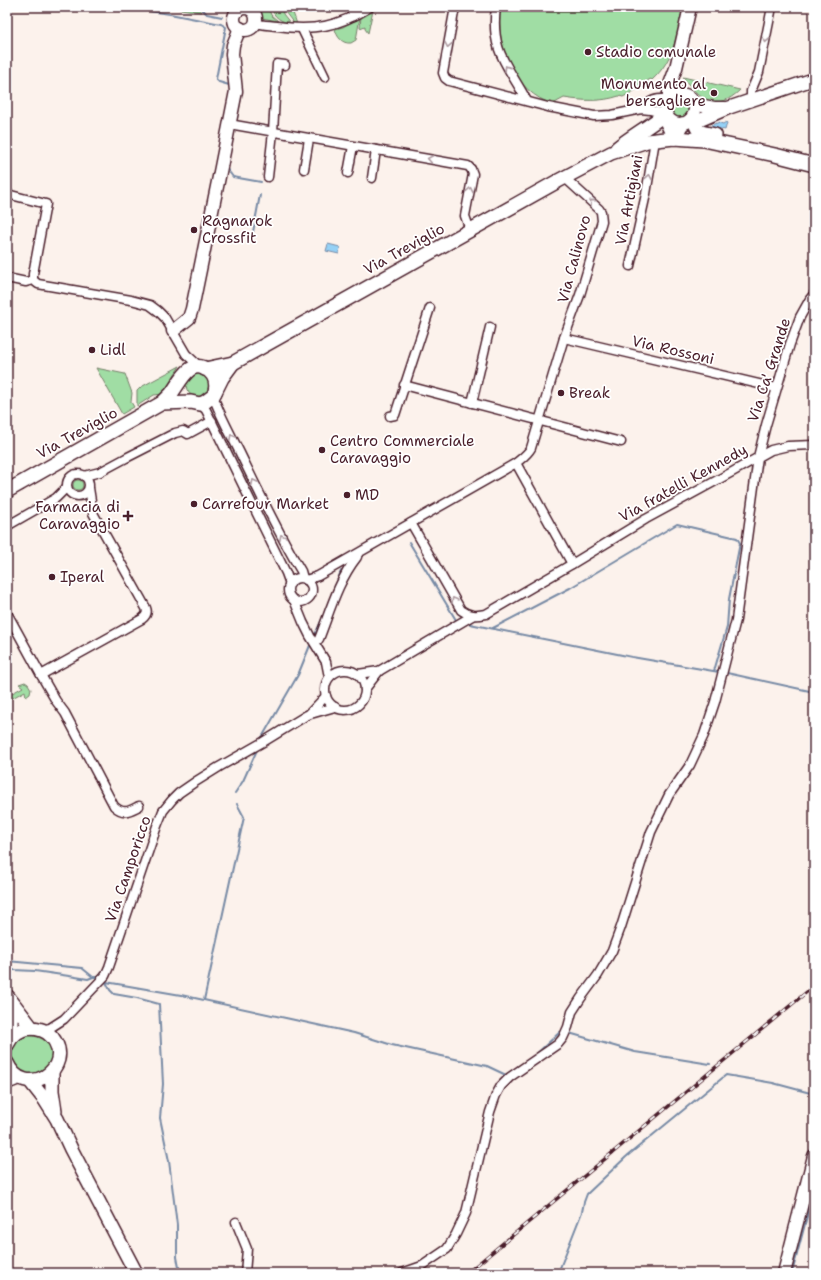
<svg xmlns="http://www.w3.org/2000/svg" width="821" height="1280" font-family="'Shantell Sans',sans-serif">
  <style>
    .green { fill: #a0dda4; stroke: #757e68 }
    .water { fill: #95d1f6; stroke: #778aa5 }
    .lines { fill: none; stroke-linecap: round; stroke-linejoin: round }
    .stream { stroke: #778aa5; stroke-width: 2 }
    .street-casing { stroke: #4a1f2b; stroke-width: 11 }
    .secondary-casing { stroke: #4a1f2b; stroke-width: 15 }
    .primary-casing { stroke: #4a1f2b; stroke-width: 16 }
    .street { stroke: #fff; stroke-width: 8 }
    .secondary { stroke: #fff; stroke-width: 12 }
    .primary { stroke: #fff; stroke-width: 13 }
    .rail-casing { stroke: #4a1f2b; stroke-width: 3.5 }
    .rail { stroke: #fff; stroke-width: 2; stroke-dasharray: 6; stroke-linecap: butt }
    .oneway { stroke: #ae9aa0 }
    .poi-dot { fill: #4a1f2b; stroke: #fff; stroke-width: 1.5 }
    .labels { text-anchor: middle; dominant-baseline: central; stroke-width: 3.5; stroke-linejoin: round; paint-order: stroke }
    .poi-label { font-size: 15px; fill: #4a1f2b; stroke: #fff; text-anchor: start }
    .street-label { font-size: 15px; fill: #4a1f2b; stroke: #fff }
  </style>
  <rect width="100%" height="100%" fill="#fcf2ec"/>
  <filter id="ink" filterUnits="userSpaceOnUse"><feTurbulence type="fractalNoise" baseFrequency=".025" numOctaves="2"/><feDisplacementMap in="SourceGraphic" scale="8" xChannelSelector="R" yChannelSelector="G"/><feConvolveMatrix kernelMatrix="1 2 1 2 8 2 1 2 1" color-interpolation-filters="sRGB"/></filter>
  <g filter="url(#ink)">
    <!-- green -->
    <g class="green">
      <path d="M170,7H199L201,12L174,8Z"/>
      <path d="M257,7H268L271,15L278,21L262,18Z"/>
      <path d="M271,7H282L283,14L291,24C281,21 274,18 271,7Z"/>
      <path d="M285,7H291L297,24L295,25L285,12Z"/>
      <path d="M501,7H683C677,35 674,60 652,80L650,79L634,91L623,97L619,96C601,102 583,101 564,98L553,104C515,93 494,45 501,7Z"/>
      <path d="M373,10L368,33L365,29V26L360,28L361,16Z"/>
      <path d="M360,17L356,40L351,43C342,44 337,37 335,29L343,27Z"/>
      <path d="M683,77L740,90C717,113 698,99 683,77Z"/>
      <circle cx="680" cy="109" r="12"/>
      <path d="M180,366L173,377L171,382L163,394L154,395L137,406V391L141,387Z"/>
      <path d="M96,368L125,374L132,393L131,402L134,407L122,414Z"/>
      <circle cx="198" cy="385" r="12"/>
      <circle cx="78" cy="485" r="5"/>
      <path d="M25,682L28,684L31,689L30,694L26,697L25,691L7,701V696L23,687L19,684Z"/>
      <path d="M26,1036C42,1034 57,1046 51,1063C49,1067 41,1072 37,1075L20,1073C18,1069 14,1066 13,1062C8,1051 17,1040 26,1036Z"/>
    </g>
    <!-- water -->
    <g class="water">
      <path d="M720,122V123L723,124L726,122L727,123L725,130L712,127L711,125Z"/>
      <path d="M328,244L340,247L339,254L326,251Z"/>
    </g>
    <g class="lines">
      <!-- stream -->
      <g class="stream">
        <path d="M121,7L170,14L221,24L226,27L216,79L219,82L229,85"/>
        <path d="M200,7L207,14L222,17"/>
        <path d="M236,123L242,92L241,89"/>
        <path d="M231,145L235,128"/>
        <path d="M227,167V169L233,177L261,182"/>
        <path d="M253,232L260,195"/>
        <path d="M409,542L456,620"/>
        <path d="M334,589L341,571"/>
        <path d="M470,624L632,657L719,672"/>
        <path d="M493,628L570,588L677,524L737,538L740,543L729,599L727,627L714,671"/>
        <path d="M314,637L326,610"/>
        <path d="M727,673L814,692"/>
        <path d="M261,739L298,675L311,643"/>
        <path d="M235,793L243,781L257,750"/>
        <path d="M7,961L82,968L93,977H100"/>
        <path d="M7,969L13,970L35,971L69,976L88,979L93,977"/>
        <path d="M106,982L181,995L354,1033L392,1045L487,1066L506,1075L514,1069"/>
        <path d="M106,982L110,990L114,994L137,998L159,1004L163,1084L160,1118L169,1161L177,1225V1257L180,1273"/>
        <path d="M204,1000L244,817L237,804"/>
        <path d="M569,1033L635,1052L710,1064"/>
        <path d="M533,1057L560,1032"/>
        <path d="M558,1273L582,1212L584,1202L587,1194L626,1157L726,1075L773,1083L814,1094"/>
        <path d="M792,1273L814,1190"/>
      </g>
      <defs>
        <g id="street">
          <path d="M350,7L354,16"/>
          <path d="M455,7L443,73L445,78L449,81L548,107L594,116L612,115L641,109L650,110L665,114"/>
          <path d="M496,7C490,52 508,65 527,101"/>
          <path d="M255,23C262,25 269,25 277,26C313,31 338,27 370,7"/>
          <path d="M302,29L325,77"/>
          <path d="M751,100V91L759,72L772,7"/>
          <path d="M641,109C652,100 655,98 669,99"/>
          <path d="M229,124L468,166L471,169L473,174L465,216L470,230"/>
          <path d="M304,169L309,139"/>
          <path d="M348,173L353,146"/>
          <path d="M268,177L273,132L277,64L285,65"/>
          <path d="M372,178L376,150"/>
          <path d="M7,194L46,204L33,274V280"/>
          <path d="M630,266L646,194L655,140"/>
          <path d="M7,278L26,282L33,280L38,284L131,300L150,305L158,311L165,318L186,354L200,367"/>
          <path d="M564,338L776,388"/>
          <path d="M404,385L621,442"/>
          <path d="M213,396C220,415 230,433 239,451C259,492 278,533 301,571L303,578"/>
          <path d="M472,403L490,327"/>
          <path d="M200,404L206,410L286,573L290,584"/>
          <path d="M390,416L395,415L430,308"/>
          <path d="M516,463L572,564"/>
          <circle cx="78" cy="485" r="11"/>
          <path d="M84,476L100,472L126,458L175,433L183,431L188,434L212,421"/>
          <path d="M411,523L461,610C469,616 476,616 486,614L572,564L646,519L734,471L771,450L788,446L814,445"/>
          <path d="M7,526L56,498L67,487"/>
          <circle cx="300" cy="590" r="12"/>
          <path d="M306,580L318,576L516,463C522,458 527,455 531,448L564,338L580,295L602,221L601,212L599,209L565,178"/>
          <path d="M294,600L303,622L310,636L326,662L329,677"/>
          <path d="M7,613L41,675L56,701L65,713L114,806C124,815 129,811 139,806"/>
          <path d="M319,639C330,611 338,581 357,557"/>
          <circle cx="345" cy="690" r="20"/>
          <path d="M358,674L379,671L472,616"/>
          <path d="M41,675L142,619C146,616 148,613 146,608L93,513L89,488"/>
          <path d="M365,689L379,671"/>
          <path d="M308,715L326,696"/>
          <path d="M42,1030L50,1028L64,1019L105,976L109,967L157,826L163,811L172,800L179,793L195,782L219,767L263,742L307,715L335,707"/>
          <path d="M7,1085L22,1079"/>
          <path d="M236,1222L247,1249L245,1273"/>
          <path d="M402,1273L422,1266L447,1249L456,1234L466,1213L490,1112L496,1095L501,1086L510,1077L558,1044L563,1038L568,1027L572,1012L581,998L598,975L612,951L621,927L651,832L669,795L690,765L704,735L715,702L736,620L758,457L766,425L790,344L800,317L810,299L814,294"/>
        </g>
        <g id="secondary">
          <circle cx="245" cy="19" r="11"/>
          <circle cx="680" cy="109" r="15"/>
          <path d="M669,99V87L676,68L690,7"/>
          <path d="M694,104L714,108H725"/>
          <path d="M690,120L698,121L705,118L728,108L814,79"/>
          <path d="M173,331L189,318L192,309L221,167L236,91L232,54L233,45L240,28"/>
          <path d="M784,1273L814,1156"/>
        </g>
        <g id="primary">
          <path d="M667,117V123L674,138"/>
          <path d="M693,117C698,134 698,131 715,135"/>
          <path d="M674,138L682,124"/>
          <path d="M617,148C632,136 650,126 665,114"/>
          <path d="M205,369L233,363L558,181L611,153L647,141L674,138L704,140L775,155L814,165"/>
          <path d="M162,403L191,402L200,404L205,402L213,396L222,378L233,363"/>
          <path d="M7,491L162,403C165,400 168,397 171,394C180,383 190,356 209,371C216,377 217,384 215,392"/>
          <path d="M7,996L11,1019V1038"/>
          <path d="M9,998L32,1028"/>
          <path d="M7,1045C11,1036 19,1029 30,1028C39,1028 47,1031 52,1037C77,1068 24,1102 7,1063"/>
          <path d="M52,1072V1091L55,1111"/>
          <path d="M30,1081L45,1100L57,1119L71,1149L136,1273"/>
        </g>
      </defs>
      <!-- street casing -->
      <use href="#street" class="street-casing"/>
      <!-- secondary casing -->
      <use href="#secondary" class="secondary-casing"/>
      <!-- primary casing -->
      <use href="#primary" class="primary-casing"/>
      <!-- street -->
      <use href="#street" class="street"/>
      <!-- secondary -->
      <use href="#secondary" class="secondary"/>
      <!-- primary -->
      <use href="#primary" class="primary"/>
      <defs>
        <path id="rail" d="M467,1273L814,986"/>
      </defs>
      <!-- rail casing -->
      <use href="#rail" class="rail-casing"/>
      <!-- rail -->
      <use href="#rail" class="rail"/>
    </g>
    <!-- one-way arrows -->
    <defs><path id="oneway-chevron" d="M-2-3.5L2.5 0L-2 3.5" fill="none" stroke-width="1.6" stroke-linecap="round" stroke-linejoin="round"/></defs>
    <g class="oneway">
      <use href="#oneway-chevron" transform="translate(766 40) rotate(101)"/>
      <use href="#oneway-chevron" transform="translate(448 45) rotate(100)"/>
      <use href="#oneway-chevron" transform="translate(507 68) rotate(-122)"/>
      <use href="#oneway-chevron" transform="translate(430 159) rotate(-170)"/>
      <use href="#oneway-chevron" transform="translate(649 177) rotate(-80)"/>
      <use href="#oneway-chevron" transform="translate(470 190) rotate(-79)"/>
      <use href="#oneway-chevron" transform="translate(592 202) rotate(-139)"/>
      <use href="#oneway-chevron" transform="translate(232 437) rotate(-118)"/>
      <use href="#oneway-chevron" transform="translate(254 482) rotate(-116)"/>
      <use href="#oneway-chevron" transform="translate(282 537) rotate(-118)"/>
      <use href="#oneway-chevron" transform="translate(454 600) rotate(-120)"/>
    </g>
  </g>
  <!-- markers -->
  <g class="poi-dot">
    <circle cx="588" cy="52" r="4"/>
    <circle cx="714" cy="93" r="4"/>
    <circle cx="194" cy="230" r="4"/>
    <circle cx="92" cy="350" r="4"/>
    <circle cx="561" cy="393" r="4"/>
    <circle cx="322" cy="450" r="4"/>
    <circle cx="347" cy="495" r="4"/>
    <circle cx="194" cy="504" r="4"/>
    <path d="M126 510h4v4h4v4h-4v4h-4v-4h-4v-4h4z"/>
    <circle cx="52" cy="577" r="4"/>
  </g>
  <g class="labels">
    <!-- poi labels -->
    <g class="poi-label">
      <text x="596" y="52">Stadio comunale</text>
      <text x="706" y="84" text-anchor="end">Monumento al<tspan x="706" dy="17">bersagliere</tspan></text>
      <text x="202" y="221">Ragnarok<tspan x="202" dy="17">Crossfit</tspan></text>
      <text x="100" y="350">Lidl</text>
      <text x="569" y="393">Break</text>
      <text x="330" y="441">Centro Commerciale<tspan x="330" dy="17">Caravaggio</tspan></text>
      <text x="355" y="495">MD</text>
      <text x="202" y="504">Carrefour Market</text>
      <text x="120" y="507" text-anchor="end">Farmacia di<tspan x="120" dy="17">Caravaggio</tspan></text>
      <text x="60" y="577">Iperal</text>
    </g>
    <!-- street labels -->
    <g class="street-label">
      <text transform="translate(629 200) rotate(-79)">Via Artigiani</text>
      <text transform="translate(404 249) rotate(-29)">Via Treviglio</text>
      <text transform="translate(574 259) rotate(-75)">Via Calinovo</text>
      <text transform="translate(673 350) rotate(13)">Via Rossoni</text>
      <text transform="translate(769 370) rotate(-72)">Via Ca' Grande</text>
      <text transform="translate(77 433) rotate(-29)">Via Treviglio</text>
      <text transform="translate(683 483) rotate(-29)">Via fratelli Kennedy</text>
      <text transform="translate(128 869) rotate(-71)">Via Camporicco</text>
    </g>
  </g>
  <!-- margin -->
  <rect width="821" height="1280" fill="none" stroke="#fff" stroke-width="24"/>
  <rect x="12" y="12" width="797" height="1256" fill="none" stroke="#4a1f2b" stroke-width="1.5" filter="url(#ink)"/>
</svg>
